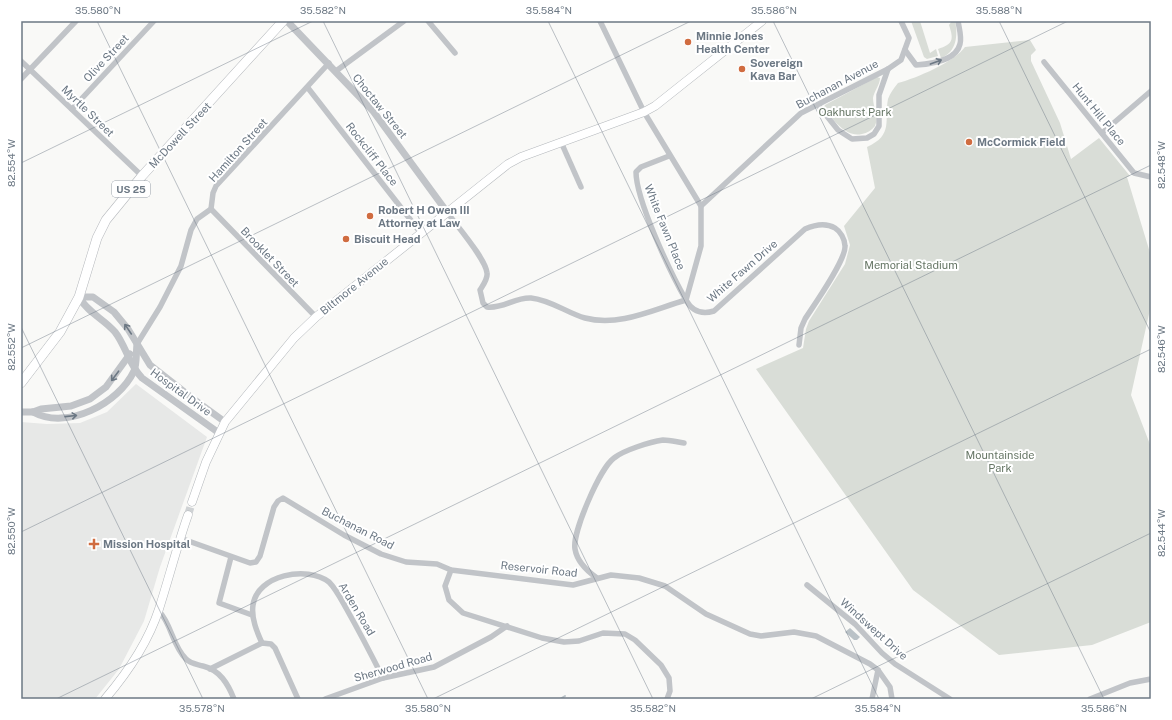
<svg xmlns="http://www.w3.org/2000/svg" width="1172" height="720" font-family="'Public Sans',sans-serif">
  <style>
    .built { fill: #e7e8e7 }
    .green { fill: #d9ddd7 }
    .water { fill: #bac2c7 }
    .lines { fill: none; stroke-linecap: round; stroke-linejoin: round }
    .stream { stroke: #bac2c7; stroke-width: 2 }
    .secondary-tunnel { stroke: #cfd2d4; stroke-width: 8; stroke-dasharray: 8 4; stroke-linecap: butt }
    .secondary-casing { stroke: #b4b8bc; stroke-width: 9 }
    .primary-casing { stroke: #b5b8bc; stroke-width: 10 }
    .minor { stroke: #c1c4c8; stroke-width: 5.5 }
    .tertiary { stroke: #c1c4c8; stroke-width: 7 }
    .secondary { stroke: #fff; stroke-width: 8 }
    .primary { stroke: #fff; stroke-width: 9 }
    .oneway { stroke: #6c7884 }
    .ticks { fill: none; stroke: #6c7884; stroke-width: 1; stroke-opacity: 0.45 }
    .poi-dot { fill: #d06c40; stroke: #fff; stroke-width: 1.5 }
    .labels { text-anchor: middle; dominant-baseline: central; stroke-width: 4; stroke-linejoin: round; paint-order: stroke }
    .shield { fill: #fff; stroke: #98a0a9; stroke-width: 1 }
    .shield-label { font-size: 10px; font-weight: bold; fill: #6c7884 }
    .poi-label { font-size: 11px; font-weight: bold; fill: #6c7884; stroke: #fff; text-anchor: start }
    .street-label { font-size: 11px; fill: #6c7884; stroke: #fff }
    .park-label { font-size: 11px; fill: #677766; stroke: #fff }
    .neatline { fill: none; stroke: #6c7884; stroke-width: 1.5 }
    .ticks-label { font-size: 10px; text-anchor: middle; fill: #6c7884 }
  </style>
  <rect width="100%" height="100%" fill="#f9f9f7"/>
  <!-- built -->
  <path class="built" d="M136,384L207,437L160,567L144,621L119,669L95,699H21V422L47,424L80,423L107,412Z"/>
  <!-- green -->
  <g class="green">
    <path d="M911,21H920L930,53L936,49L938,56L927,59L924,57Z"/>
    <path d="M952,21H955C958,35 957,52 941,58L938,49C953,44 954,40 949,25Z"/>
    <path d="M1030,40L1036,50L1031,55V61L1060,123L1071,159L1099,138L1130,176L1127,177L1151,256V305L1131,395L1151,447V622L1092,645L999,655L913,590L756,369L803,348L806,329L809,321L845,264L850,245L844,226L875,188L867,147C894,135 884,120 888,99C890,93 894,88 898,83C917,78 954,62 965,47Z"/>
    <path d="M877,77L880,78C880,85 874,91 873,98C873,107 879,117 875,126C872,130 867,133 862,134C846,138 832,119 824,107L825,105Z"/>
  </g>
  <!-- water -->
  <path class="water" d="M850,628L860,637L857,640H854L845,632Z"/>
  <g class="lines">
    <!-- stream -->
    <path class="stream" d="M560,699L565,696"/>
    <!-- secondary-tunnel -->
    <path class="secondary-tunnel" d="M188,515L192,502"/>
    <defs>
      <g id="secondary">
        <path d="M192,502L206,462L225,422L294,338L316,317L508,164L521,157L644,112L655,106L762,21"/>
        <path d="M105,699C128,672 148,643 159,609C169,578 177,546 188,515"/>
      </g>
      <path id="primary" d="M21,383L60,332L79,297L97,238L106,220L142,176L283,21"/>
    </defs>
    <!-- secondary casing -->
    <use href="#secondary" class="secondary-casing"/>
    <!-- primary casing -->
    <use href="#primary" class="primary-casing"/>
    <!-- minor -->
    <g class="minor">
      <path d="M428,21L455,53"/>
      <path d="M600,21L644,112L701,206V246L686,300C692,311 701,315 714,311L805,229C814,225 825,222 835,228C840,231 845,239 845,246C846,260 814,305 805,319L801,328L799,345"/>
      <path d="M905,50L916,65C931,64 956,61 960,44C962,37 959,28 958,21"/>
      <path d="M21,61L142,176"/>
      <path d="M1044,62L1134,173L1151,177"/>
      <path d="M336,71L404,21"/>
      <path d="M21,79L76,21"/>
      <path d="M308,88L420,232"/>
      <path d="M818,105L838,130L852,139L867,138L874,134L879,126V95L888,69"/>
      <path d="M72,109L154,21"/>
      <path d="M1102,133L1151,91"/>
      <path d="M561,142L581,187"/>
      <path d="M701,206L801,113L888,69L901,60L909,38L901,21"/>
      <path d="M211,209L316,317"/>
      <path d="M447,212C456,225 486,259 487,273C488,279 483,285 480,290L483,303L487,307C503,309 515,297 531,298C551,300 567,313 585,318C620,327 654,309 686,300C671,274 636,200 636,172L641,167L669,156"/>
      <path d="M137,344L160,307L181,266L191,230L197,219L211,209L213,193L216,186L329,63"/>
      <path d="M180,538L250,563L256,562L260,556L274,507L278,501L283,498L344,535L381,554L406,562L437,564L451,570L573,585L611,575L639,578L665,586L706,614L750,634L761,636L794,632L816,636L870,664L878,670L890,687L892,699"/>
      <path d="M231,557L219,603L252,615"/>
      <path d="M451,570L445,586L449,600L463,613L542,638L564,642L579,641L603,633L625,634L635,640L661,665L669,678L670,691L667,699"/>
      <path d="M597,578C587,571 577,561 575,549C572,533 600,468 614,458C624,450 650,442 663,440C670,440 677,442 684,443"/>
      <path d="M807,585L855,624L882,653L895,664L950,699"/>
      <path d="M159,611C172,625 172,645 186,659C191,664 196,664 203,666C220,670 228,684 234,699"/>
      <path d="M262,643C257,632 251,618 253,605C257,575 307,565 329,582C336,589 341,599 346,608C359,631 371,654 383,678"/>
      <path d="M210,669L262,643L271,644L275,648L298,699"/>
      <path d="M325,699L383,678L434,667L491,637L507,626"/>
      <path d="M872,699L878,670"/>
      <path d="M1090,699L1130,683L1151,679"/>
    </g>
    <!-- tertiary -->
    <g class="tertiary">
      <path d="M287,21L373,111L447,212"/>
      <path d="M21,412H33L41,409L71,406L90,399L106,387L130,354"/>
      <path d="M33,412C67,431 119,403 134,371C137,364 136,352 137,344"/>
      <path d="M219,433L142,378C129,365 126,346 115,332C104,319 87,312 79,297H93L114,312L128,329L150,365L192,398L225,422"/>
    </g>
    <!-- secondary -->
    <use href="#secondary" class="secondary"/>
    <!-- primary -->
    <use href="#primary" class="primary"/>
  </g>
  <!-- one-way arrows -->
  <defs><path id="oneway-shaft" d="M-6 0H5M1.5-3L5.5 0L1.5 3" fill="none" stroke-width="1.6" stroke-linecap="round" stroke-linejoin="round"/></defs>
  <g class="oneway">
    <use href="#oneway-shaft" transform="translate(936 62) rotate(-20)"/>
    <use href="#oneway-shaft" transform="translate(128 329) rotate(-124)"/>
    <use href="#oneway-shaft" transform="translate(115 376) rotate(127)"/>
    <use href="#oneway-shaft" transform="translate(71 416) rotate(-6)"/>
  </g>
  <!-- ticks -->
  <path class="ticks" d="M97,21L428,699M323,21L653,699M548,21L879,699M773,21L1104,699M999,21L1151,333M21,163L313,21M21,327L203,699M21,348L691,21M21,532L1068,21M56,699L1151,165M433,699L1151,349M811,699L1151,533"/>
  <!-- markers -->
  <g class="poi-dot">
    <circle cx="688" cy="42" r="4"/>
    <circle cx="742" cy="69" r="4"/>
    <circle cx="969" cy="142" r="4"/>
    <circle cx="370" cy="216" r="4"/>
    <circle cx="346" cy="239" r="4"/>
    <path d="M92 538h4v4h4v4h-4v4h-4v-4h-4v-4h4z"/>
  </g>
  <g class="labels">
    <!-- shield labels -->
    <rect class="shield" x="112" y="181" width="38" height="16" rx="3"/>
    <g class="shield-label">
      <text x="131" y="189">US 25</text>
    </g>
    <!-- poi labels -->
    <g class="poi-label">
      <text x="696" y="36">Minnie Jones<tspan x="696" dy="13">Health Center</tspan></text>
      <text x="750" y="63">Sovereign<tspan x="750" dy="13">Kava Bar</tspan></text>
      <text x="977" y="142">McCormick Field</text>
      <text x="378" y="210">Robert H Owen III<tspan x="378" dy="13">Attorney at Law</tspan></text>
      <text x="354" y="239">Biscuit Head</text>
      <text x="103" y="544">Mission Hospital</text>
    </g>
    <!-- street labels -->
    <g class="street-label">
      <text transform="translate(106 58) rotate(-47)">Olive Street</text>
      <text transform="translate(837 84) rotate(-28)">Buchanan Avenue</text>
      <text transform="translate(380 106) rotate(51)">Choctaw Street</text>
      <text transform="translate(88 111) rotate(44)">Myrtle Street</text>
      <text transform="translate(1099 114) rotate(51)">Hunt Hill Place</text>
      <text transform="translate(180 135) rotate(-47)">McDowell Street</text>
      <text transform="translate(238 150) rotate(-48)">Hamilton Street</text>
      <text transform="translate(372 154) rotate(52)">Rockcliff Place</text>
      <text transform="translate(665 227) rotate(68)">White Fawn Place</text>
      <text transform="translate(270 257) rotate(46)">Brooklet Street</text>
      <text transform="translate(742 271) rotate(-41)">White Fawn Drive</text>
      <text transform="translate(354 286) rotate(-39)">Biltmore Avenue</text>
      <text transform="translate(181 392) rotate(36)">Hospital Drive</text>
      <text transform="translate(358 528) rotate(27)">Buchanan Road</text>
      <text transform="translate(539 569) rotate(6)">Reservoir Road</text>
      <text transform="translate(357 609) rotate(59)">Arden Road</text>
      <text transform="translate(874 629) rotate(42)">Windswept Drive</text>
      <text transform="translate(393 667) rotate(-16)">Sherwood Road</text>
    </g>
    <!-- park labels -->
    <g class="park-label">
      <text x="855" y="112">Oakhurst Park</text>
      <text x="911" y="265">Memorial Stadium</text>
      <text x="1000" y="455">Mountainside<tspan x="1000" dy="13">Park</tspan></text>
    </g>
  </g>
  <!-- border -->
  <rect width="1172" height="720" fill="none" stroke="#ffffff" stroke-width="44"/>
  <rect x="22" y="22" width="1128" height="676" class="neatline"/>
  <g class="ticks-label">
    <text x="98" y="14">35.580°N</text>
    <text x="323" y="14">35.582°N</text>
    <text x="549" y="14">35.584°N</text>
    <text x="774" y="14">35.586°N</text>
    <text x="999" y="14">35.588°N</text>
    <text transform="translate(11 163) rotate(-90)" y="4">82.554°W</text>
    <text transform="translate(1161 165) rotate(-90)" y="4">82.548°W</text>
    <text transform="translate(11 347) rotate(-90)" y="4">82.552°W</text>
    <text transform="translate(1161 349) rotate(-90)" y="4">82.546°W</text>
    <text transform="translate(11 531) rotate(-90)" y="4">82.550°W</text>
    <text transform="translate(1161 533) rotate(-90)" y="4">82.544°W</text>
    <text x="202" y="712">35.578°N</text>
    <text x="428" y="712">35.580°N</text>
    <text x="653" y="712">35.582°N</text>
    <text x="878" y="712">35.584°N</text>
    <text x="1104" y="712">35.586°N</text>
  </g>
</svg>
